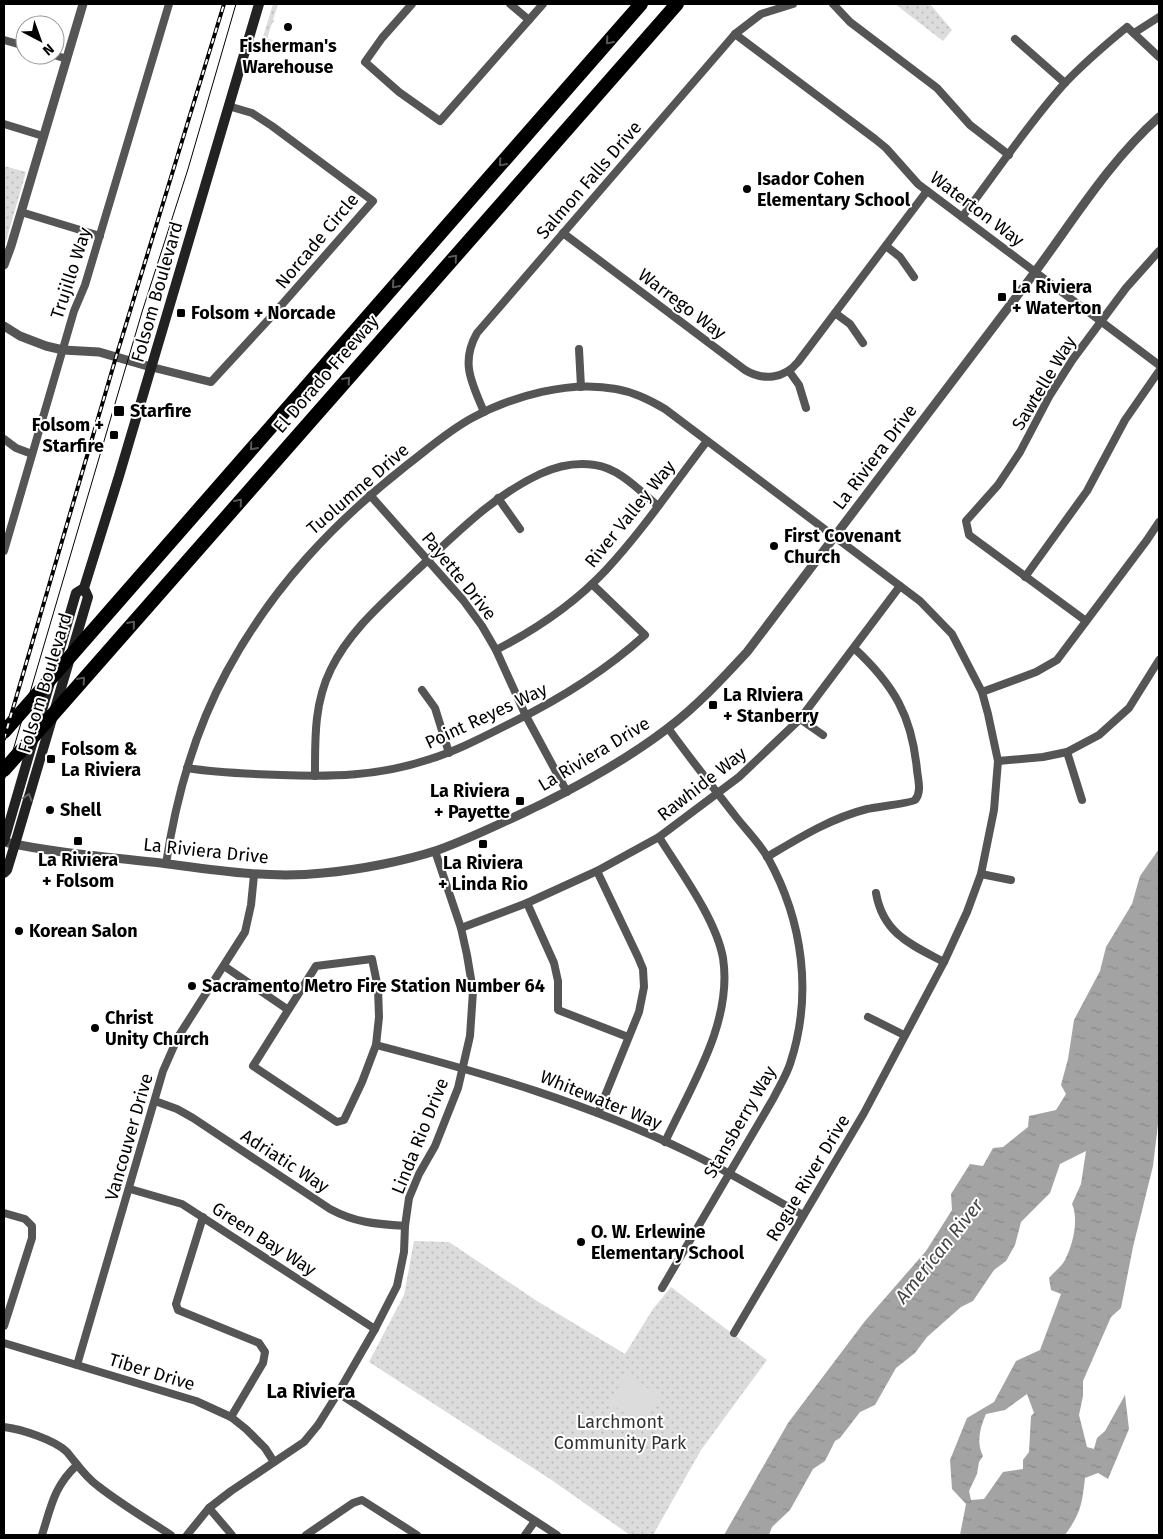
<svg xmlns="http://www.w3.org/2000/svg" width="1163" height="1539" font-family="'Fira Sans',sans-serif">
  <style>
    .green { fill: url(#green-dots) }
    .pitch { fill: #dcdcdc }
    .water { fill: url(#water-ripples); fill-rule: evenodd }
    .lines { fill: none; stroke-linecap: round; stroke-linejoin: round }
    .minor { stroke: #555; stroke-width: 8 }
    .tertiary { stroke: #555; stroke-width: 9 }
    .secondary { stroke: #222; stroke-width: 10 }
    .motorway { stroke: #000; stroke-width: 14 }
    .tram { stroke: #000; stroke-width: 1 }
    .rail-casing { stroke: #000; stroke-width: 4 }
    .rail { stroke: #fff; stroke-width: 2; stroke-dasharray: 5.5; stroke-linecap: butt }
    .oneway { stroke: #595959 }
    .oneway2 { stroke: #646464 }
    .poi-dot { fill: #000; stroke: #fff; stroke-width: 2 }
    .labels { text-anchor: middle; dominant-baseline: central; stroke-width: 4; stroke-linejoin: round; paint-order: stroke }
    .poi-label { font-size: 18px; font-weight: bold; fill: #000; stroke: #fff; text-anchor: start }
    .street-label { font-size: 18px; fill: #000; stroke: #fff }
    .park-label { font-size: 18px; fill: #333; stroke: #fff }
    .water-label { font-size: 19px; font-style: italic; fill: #444; stroke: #fff }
    .quarter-label { font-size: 20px; font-weight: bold; fill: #000; stroke: #fff }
  </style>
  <defs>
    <pattern id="green-dots" width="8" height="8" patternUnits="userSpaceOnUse" patternTransform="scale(1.25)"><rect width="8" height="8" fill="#dcdcdc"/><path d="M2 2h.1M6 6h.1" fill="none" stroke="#bbb" stroke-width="1.8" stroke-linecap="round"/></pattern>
    <pattern id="water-ripples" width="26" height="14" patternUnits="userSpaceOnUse" patternTransform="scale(1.25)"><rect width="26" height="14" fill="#a3a3a3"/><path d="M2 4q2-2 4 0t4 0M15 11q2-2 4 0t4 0" fill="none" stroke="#8b8b8b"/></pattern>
  </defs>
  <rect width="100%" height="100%" fill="#fff"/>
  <!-- green -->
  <g class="green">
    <path d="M273,4H278L273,20L275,21L272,23L267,39L273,40L272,42L263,37Z"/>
    <path d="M895,4H930L952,30L943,41Z"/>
    <path d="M4,166L26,172L4,248Z"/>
    <path d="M414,1241L449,1242L537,1301L625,1354L653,1309L671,1287L767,1360L701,1450L653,1535H630L550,1479L369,1362L404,1295Z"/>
  </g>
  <!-- pitch -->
  <path class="pitch" d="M626,1375L660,1396L640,1424L609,1402Z"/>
  <!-- water -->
  <path class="water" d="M1159,849V1116L1153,1166L1133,1247L1121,1308L1111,1317L1083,1381V1396L1079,1415L1087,1447L1094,1449L1097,1438L1105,1431L1125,1395L1129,1429L1108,1479L1098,1473L1085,1478C1082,1504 1081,1513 1065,1535H960L966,1504L952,1489L950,1460L967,1418L994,1402L1016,1361L1040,1350L1061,1294L1051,1290L1049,1278C1054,1272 1062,1266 1065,1260C1073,1244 1079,1220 1072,1204L1081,1184L1086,1151L1060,1164L1050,1193L1021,1222L1015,1245L1006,1261L994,1270L973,1301L961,1307L927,1337L915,1353L896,1368L875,1405L860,1412L840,1438L835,1441L825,1461L813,1469L790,1510L772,1527L769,1535H724L788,1423L865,1321L926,1251L952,1210L951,1194L970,1164L983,1166L993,1148L1003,1147L1028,1127L1029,1116L1056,1110L1066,1094L1061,1085L1068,1059L1074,1020L1100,971L1106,947L1132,904L1140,876ZM1027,1394L1034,1413L1031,1416L1029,1452L1023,1460V1469L1003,1472L984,1499L971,1500L969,1491L977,1474L979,1462L983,1456C976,1442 980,1428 986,1414L1005,1410Z"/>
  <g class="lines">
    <!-- minor -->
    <g class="minor">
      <path d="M412,4L382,38L365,62L399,92L440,121L543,4"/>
      <path d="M510,4L529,20"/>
      <path d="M833,4L850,22L937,88L970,125L1009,155"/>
      <path d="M1134,33L1159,17"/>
      <path d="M735,34L875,139L886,148L918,184L1159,365"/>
      <path d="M1015,39L1065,83"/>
      <path d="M4,40L25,46"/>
      <path d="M54,55L67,59"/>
      <path d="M4,124L43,136"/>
      <path d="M21,212L100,236"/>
      <path d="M962,217C996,173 1027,125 1064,84C1084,63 1105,45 1127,27L1159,57"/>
      <path d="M563,233L745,370C763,381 784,379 798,362L927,191"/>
      <path d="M886,246L900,257L914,277"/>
      <path d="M835,313L850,324L863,343"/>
      <path d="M579,349L581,387"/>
      <path d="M151,367L211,382L271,317L373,201L272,126L252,113L228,106"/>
      <path d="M789,371L799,385L806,408"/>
      <path d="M484,412C472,383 460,363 477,333L735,34L761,14L793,4"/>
      <path d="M4,439L16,448L32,454"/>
      <path d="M370,495L463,600L482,626L496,650L526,716L567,792"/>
      <path d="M498,498L520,529"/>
      <path d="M4,551L74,311L85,285L169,4"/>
      <path d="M1025,577L1087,491L1125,420L1159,371"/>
      <path d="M1086,621L969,535L966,521L998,485L1020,452L1050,395L1073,359L1126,288L1159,251"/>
      <path d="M496,650C537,629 575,603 606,570C643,530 674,484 707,441"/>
      <path d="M422,690L435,708L449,753"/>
      <path d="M982,692L1036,672L1057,660L1147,540L1159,522"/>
      <path d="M800,719L823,735"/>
      <path d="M1067,752L1082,800"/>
      <path d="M998,761L1043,757L1067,752L1099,735L1129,708L1159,660"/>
      <path d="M187,768C218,773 249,774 281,775C331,777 379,776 427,760C457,751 485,736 513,722C562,698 605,671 645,635L592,584"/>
      <path d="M315,776C315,739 314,703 331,669C350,630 384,602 415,572C454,536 491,497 540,474C557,466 576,462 595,465C619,468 640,491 658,506"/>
      <path d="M659,837C680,871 716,919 723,958C733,1022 691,1086 665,1142"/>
      <path d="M767,857C799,838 831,818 867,809C875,807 912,803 915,800C922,792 918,780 917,770C912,716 894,685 854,648"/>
      <path d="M166,864C176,797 194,732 227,671C272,588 332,524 407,465C428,449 448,431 472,418C513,396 569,380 616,389C634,392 650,400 665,409L920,601L952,634L982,692L988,714L998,761L994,810L981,874L967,912L944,962L864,1113L734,1333"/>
      <path d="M597,871L638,957L643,969L644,987L639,1012L598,1113"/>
      <path d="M981,874L1011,880"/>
      <path d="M876,893C883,934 912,945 944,962"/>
      <path d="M527,903L554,963L558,981V1010L628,1037"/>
      <path d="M461,928L527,903L597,871L659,837L739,777L800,719L900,586"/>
      <path d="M372,959L378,988L379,1017L376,1045L362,1082L344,1120L337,1122L253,1066L316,966Z"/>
      <path d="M224,966L287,1009"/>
      <path d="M868,1017L904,1035"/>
      <path d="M376,1045C484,1073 590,1104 690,1153C729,1172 765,1194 803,1215"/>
      <path d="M155,1101L177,1109L193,1118L330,1209C356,1223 376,1224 405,1226"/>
      <path d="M130,1189L182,1204L375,1329"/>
      <path d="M4,1213L25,1219L32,1226V1238L4,1326"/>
      <path d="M203,1217L176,1304L178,1310L259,1343L265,1352L263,1363L231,1417"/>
      <path d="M662,1288L773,1099C779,1087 786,1076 790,1064C813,995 803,921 768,858C759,842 744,828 733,813C711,785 689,757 668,728"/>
      <path d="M4,1343L196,1401L231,1417L246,1429L265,1448L274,1462"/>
      <path d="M77,1365L163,1071L178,1037L245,932L251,905L254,875"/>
      <path d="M338,1393L557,1535"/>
      <path d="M4,1427C21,1429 55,1440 67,1452C77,1464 85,1477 98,1486C121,1504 146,1519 171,1535"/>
      <path d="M209,1508L232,1535"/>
      <path d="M42,1535C51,1507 54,1486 77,1465"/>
      <path d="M187,1535L209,1508L231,1491L304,1442L318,1425L338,1393L375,1329L397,1286L404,1252L405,1226L409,1198L419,1174L435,1146L458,1088L470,1036L473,991L467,955L461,928L435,851"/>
      <path d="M306,1535L353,1503L362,1500L417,1535"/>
      <path d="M525,1535L535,1521"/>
    </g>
    <!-- tertiary -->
    <g class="tertiary">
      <path d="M4,265L11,246L83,4"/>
      <path d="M4,326L20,336L46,346L63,350L99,352L151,367"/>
      <path d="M4,842C55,853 108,857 161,863C214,870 269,879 323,873C358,870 405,861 438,850C474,837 508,820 542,804C586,782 629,758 668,728C697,706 722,679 747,652C839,531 931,410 1023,288C1067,231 1105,165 1159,117"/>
    </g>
    <!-- secondary -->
    <g class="secondary">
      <path d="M4,841L76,593L84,588"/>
      <path d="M4,873L7,870L15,844L88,597L84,588L119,476L259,4"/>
    </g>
    <!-- motorway -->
    <g class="motorway">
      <path d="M4,732L641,4"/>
      <path d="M4,770L677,4"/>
    </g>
    <!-- tram -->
    <path class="tram" d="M4,781L142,312L188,169L236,4"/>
    <defs>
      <path id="rail" d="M4,739L116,357L224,4"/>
    </defs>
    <!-- rail casing -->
    <use href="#rail" class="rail-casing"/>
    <!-- rail -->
    <use href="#rail" class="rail"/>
  </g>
  <!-- one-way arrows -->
  <defs><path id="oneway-chevron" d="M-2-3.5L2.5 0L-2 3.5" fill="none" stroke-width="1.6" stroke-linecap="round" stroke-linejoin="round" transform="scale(1.25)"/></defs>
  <g class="oneway">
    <use href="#oneway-chevron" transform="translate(609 41) rotate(131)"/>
    <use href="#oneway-chevron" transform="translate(502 163) rotate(131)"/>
    <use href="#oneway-chevron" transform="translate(454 258) rotate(-49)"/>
    <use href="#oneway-chevron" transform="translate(395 285) rotate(131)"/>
    <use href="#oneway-chevron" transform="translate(347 380) rotate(-49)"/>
    <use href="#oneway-chevron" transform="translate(253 447) rotate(131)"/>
    <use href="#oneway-chevron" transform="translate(239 502) rotate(-49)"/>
    <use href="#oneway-chevron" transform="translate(132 624) rotate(-49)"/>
    <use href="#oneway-chevron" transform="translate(82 680) rotate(-49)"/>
  </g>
  <use class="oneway2" href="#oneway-chevron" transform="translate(28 797) rotate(-74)"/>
  <!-- markers -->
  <g class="poi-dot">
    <circle cx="288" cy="27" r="5"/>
    <circle cx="747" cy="189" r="5"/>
    <rect x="997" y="292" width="10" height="10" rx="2.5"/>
    <rect x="176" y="308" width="10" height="10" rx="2.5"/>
    <rect x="113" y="405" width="12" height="12" rx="2.5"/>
    <rect x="109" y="430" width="10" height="10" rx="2.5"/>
    <circle cx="774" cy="546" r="5"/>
    <rect x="708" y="700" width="10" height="10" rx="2.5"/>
    <rect x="46" y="754" width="10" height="10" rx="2.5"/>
    <rect x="515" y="796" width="10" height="10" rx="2.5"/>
    <circle cx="50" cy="810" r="5"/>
    <rect x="73" y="836" width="10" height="10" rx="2.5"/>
    <rect x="478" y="839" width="10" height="10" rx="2.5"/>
    <circle cx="19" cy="931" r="5"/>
    <circle cx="192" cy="986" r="5"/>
    <circle cx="95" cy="1028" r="5"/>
    <circle cx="581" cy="1242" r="5"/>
  </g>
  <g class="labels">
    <!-- poi labels -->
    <g class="poi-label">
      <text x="288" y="46" text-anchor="middle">Fisherman's<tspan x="288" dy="21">Warehouse</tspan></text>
      <text x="757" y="179">Isador Cohen<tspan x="757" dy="21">Elementary School</tspan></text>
      <text x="1012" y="287">La Riviera<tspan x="1012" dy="21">+ Waterton</tspan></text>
      <text x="191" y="313">Folsom + Norcade</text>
      <text x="130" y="411">Starfire</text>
      <text x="104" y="425" text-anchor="end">Folsom +<tspan x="104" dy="21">Starfire</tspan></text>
      <text x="784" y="536">First Covenant<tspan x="784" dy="21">Church</tspan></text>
      <text x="723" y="695">La RIviera<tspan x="723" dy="21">+ Stanberry</tspan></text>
      <text x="61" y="749">Folsom &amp;<tspan x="61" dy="21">La Riviera</tspan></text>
      <text x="510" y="791" text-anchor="end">La Riviera<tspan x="510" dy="21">+ Payette</tspan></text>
      <text x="60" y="810">Shell</text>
      <text x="78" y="860" text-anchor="middle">La Riviera<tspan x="78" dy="21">+ Folsom</tspan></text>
      <text x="483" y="863" text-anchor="middle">La Riviera<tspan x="483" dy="21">+ Linda Rio</tspan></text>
      <text x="29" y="931">Korean Salon</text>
      <text x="202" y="986">Sacramento Metro Fire Station Number 64</text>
      <text x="105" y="1018">Christ<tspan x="105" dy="21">Unity Church</tspan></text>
      <text x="591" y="1232">O. W. Erlewine<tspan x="591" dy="21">Elementary School</tspan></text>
    </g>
    <!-- street labels -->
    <g class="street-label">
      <text transform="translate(589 180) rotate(-49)">Salmon Falls Drive</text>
      <text transform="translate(977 209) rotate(37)">Waterton Way</text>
      <text transform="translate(317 241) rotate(-50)">Norcade Circle</text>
      <text transform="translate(71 273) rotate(-72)">Trujillo Way</text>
      <text transform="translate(157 292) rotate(-74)">Folsom Boulevard</text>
      <text transform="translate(682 304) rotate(37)">Warrego Way</text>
      <text transform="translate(326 374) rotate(-49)">El Dorado Freeway</text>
      <text transform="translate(1044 383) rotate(-59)">Sawtelle Way</text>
      <text transform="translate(875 457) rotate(-53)">La Riviera Drive</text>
      <text transform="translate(358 489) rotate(-41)">Tuolumne Drive</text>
      <text transform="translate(630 514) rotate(-51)">River Valley Way</text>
      <text transform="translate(459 576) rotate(51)">Payette Drive</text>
      <text transform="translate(45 683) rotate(-73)">Folsom Boulevard</text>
      <text transform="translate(486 716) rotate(-25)">Point Reyes Way</text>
      <text transform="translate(594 754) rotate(-31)">La Riviera Drive</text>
      <text transform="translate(702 784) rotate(-38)">Rawhide Way</text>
      <text transform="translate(206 851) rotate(6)">La Riviera Drive</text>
      <text transform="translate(601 1100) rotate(22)">Whitewater Way</text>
      <text transform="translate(740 1122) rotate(-60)">Stansberry Way</text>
      <text transform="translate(420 1136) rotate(-68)">Linda Rio Drive</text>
      <text transform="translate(129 1137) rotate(-74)">Vancouver Drive</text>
      <text transform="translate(285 1161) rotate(33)">Adriatic Way</text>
      <text transform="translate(808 1178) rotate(-59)">Rogue River Drive</text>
      <text transform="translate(264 1239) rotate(33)">Green Bay Way</text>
      <text transform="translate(152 1372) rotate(17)">Tiber Drive</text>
    </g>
    <!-- park labels -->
    <g class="park-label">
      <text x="620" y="1422">Larchmont<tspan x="620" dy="21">Community Park</tspan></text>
    </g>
    <!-- water labels -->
    <g class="water-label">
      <text transform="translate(939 1251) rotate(-51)">American River</text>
    </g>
    <!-- quarter labels -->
    <g class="quarter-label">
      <text x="311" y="1391">La Riviera</text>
    </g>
  </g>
  <!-- border -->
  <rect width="1163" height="1539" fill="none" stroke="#000000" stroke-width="10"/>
  <!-- north arrow -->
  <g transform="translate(40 40) rotate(139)"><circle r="24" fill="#ffffff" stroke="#999999"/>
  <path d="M0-4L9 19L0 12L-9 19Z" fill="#000000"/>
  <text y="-8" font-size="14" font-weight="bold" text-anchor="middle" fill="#000000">N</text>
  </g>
</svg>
